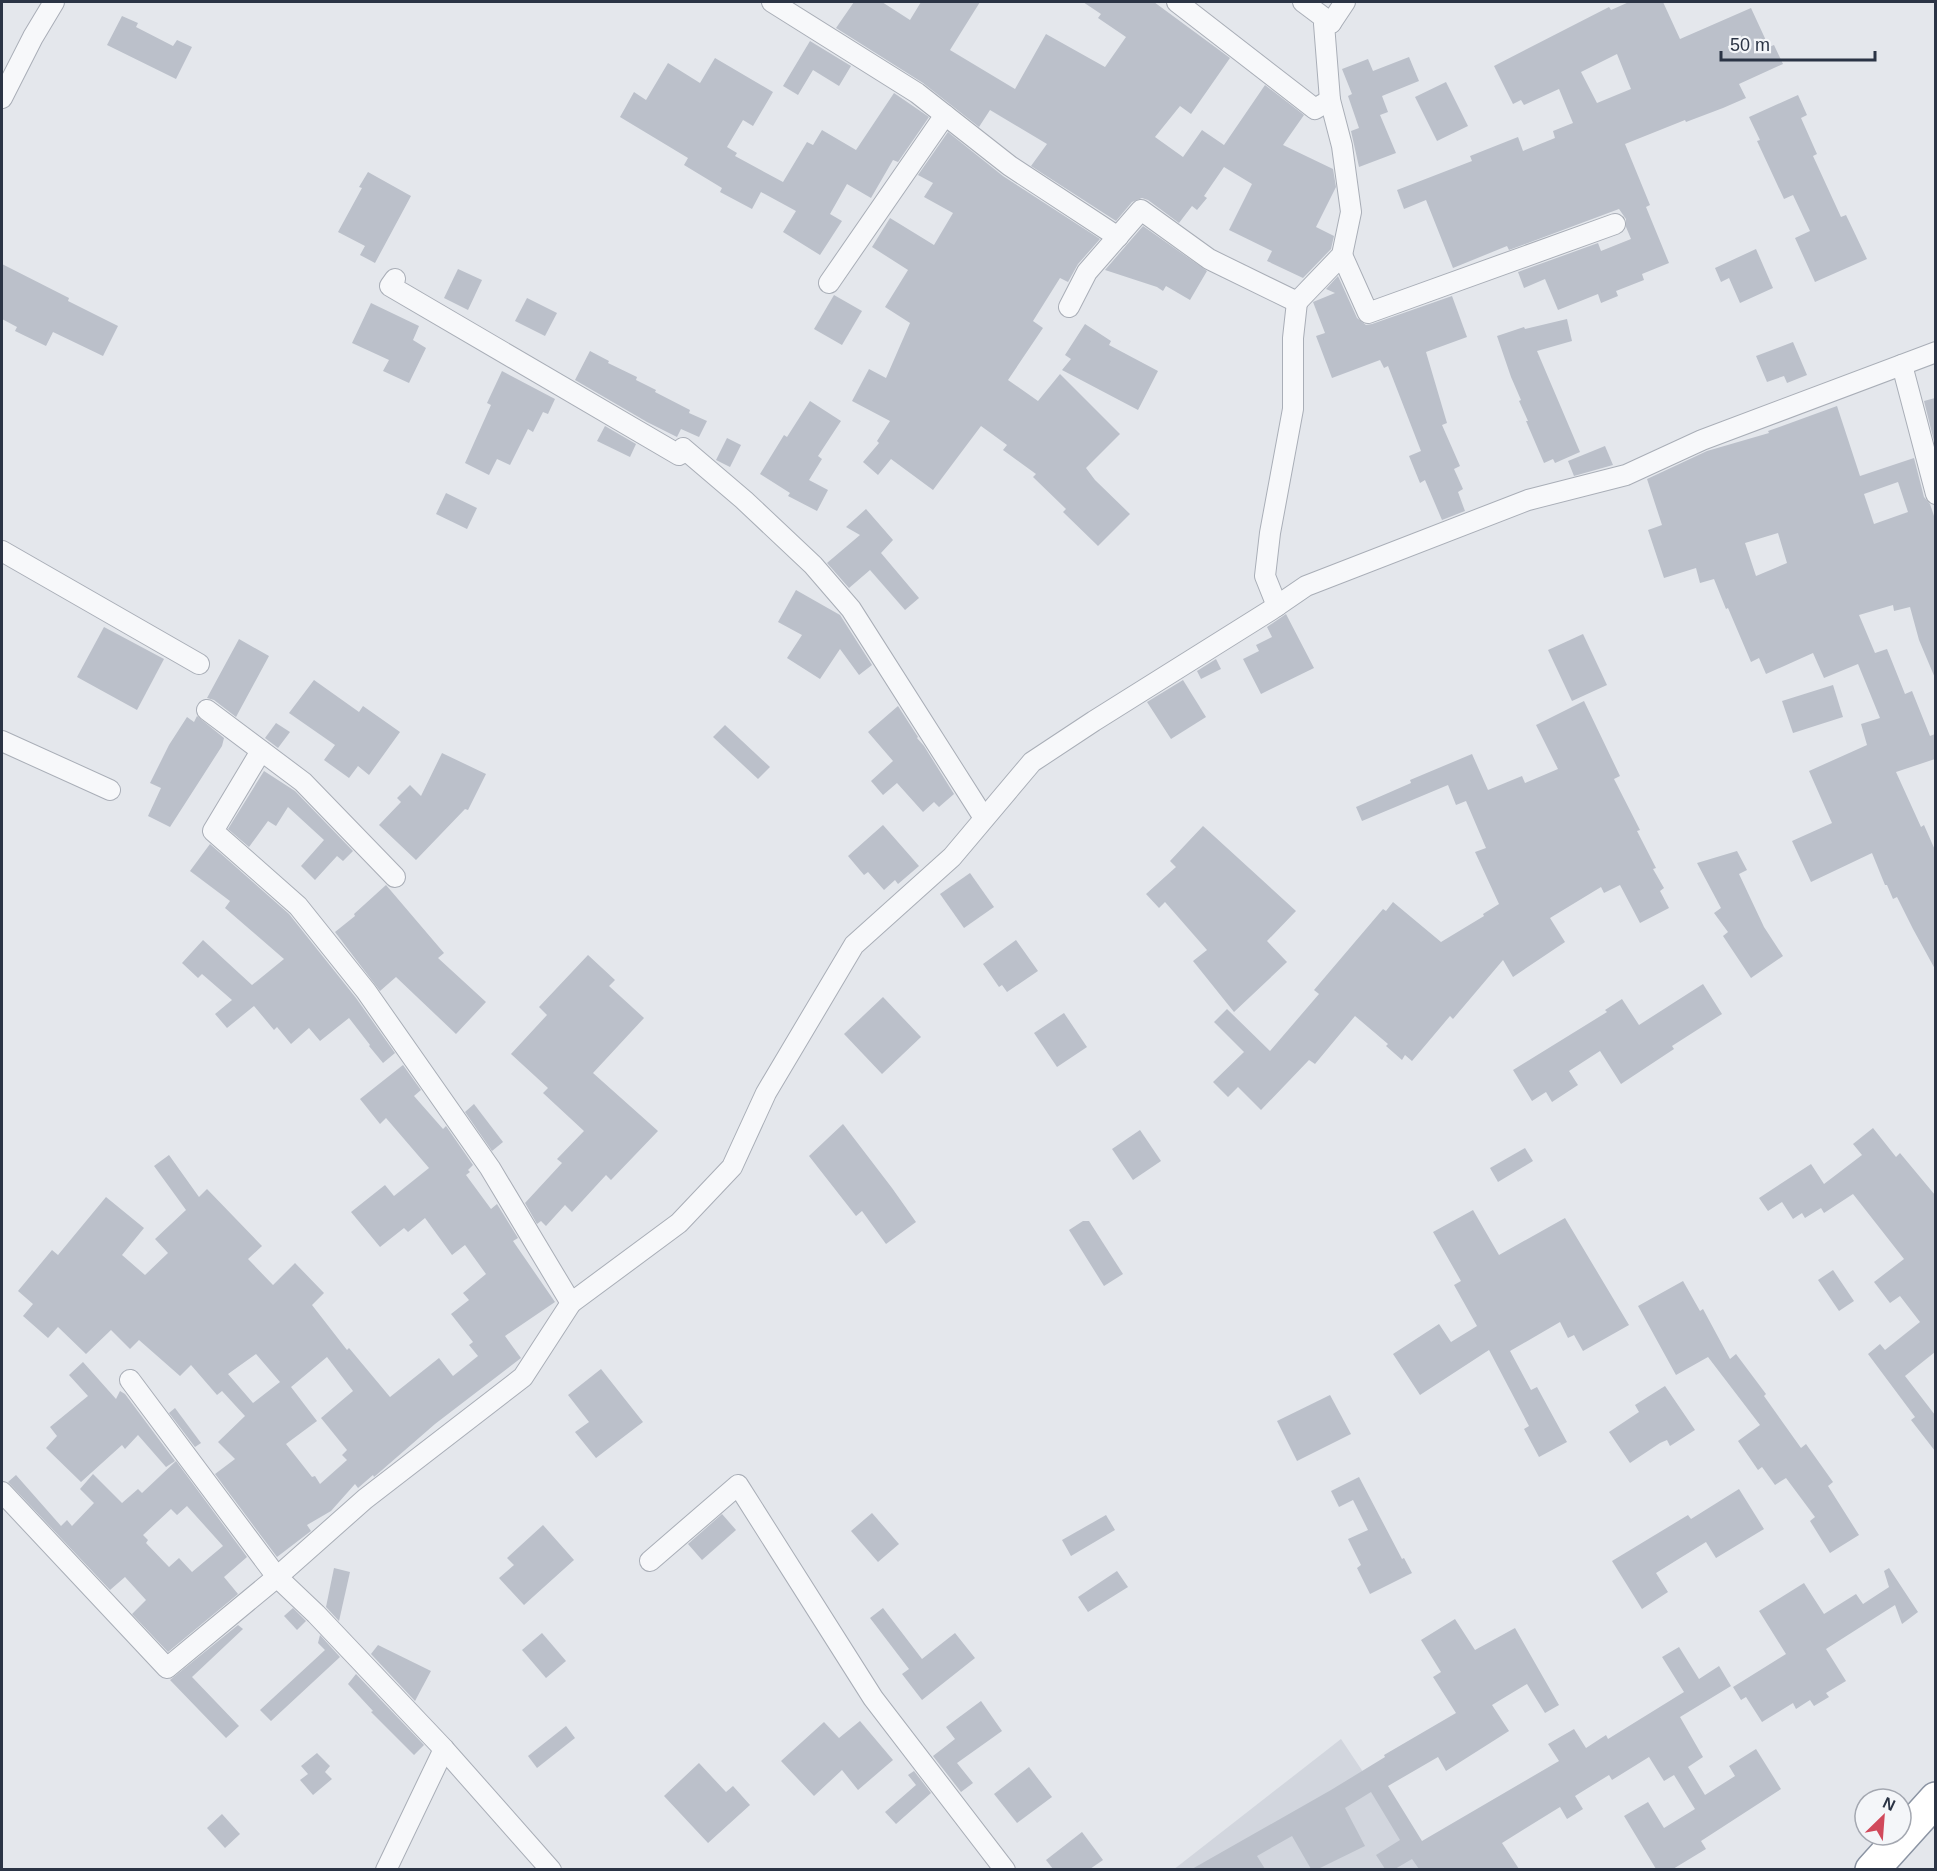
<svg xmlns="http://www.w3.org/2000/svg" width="1937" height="1871" font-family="Helvetica,sans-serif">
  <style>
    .built { fill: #d2d6de }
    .building { fill: #bbc0ca; fill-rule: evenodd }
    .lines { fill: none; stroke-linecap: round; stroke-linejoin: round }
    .minor-casing { stroke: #a9aeb7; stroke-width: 22 }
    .trunk-casing { stroke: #8b94a3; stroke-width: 36 }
    .minor { stroke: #f7f8fa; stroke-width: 20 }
    .trunk { stroke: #fff; stroke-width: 33 }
  </style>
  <rect width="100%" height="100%" fill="#e4e7ec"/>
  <!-- built -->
  <path class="built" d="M1341,1739L1428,1869L1173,1870Z"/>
  <!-- building -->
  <g class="building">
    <path d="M854,2H882L910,20L921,2H980L950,50L1015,89L1046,34L1105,67L1126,37L1098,18L1101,14L1083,2H1154L1230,58L1191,114L1180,106L1155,137L1183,157L1202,130L1224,145L1265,85L1304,115L1283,145L1333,169L1336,187L1316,227L1334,236L1331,249L1303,278L1267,261L1272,251L1229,230L1252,184L1224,167L1204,196L1207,198L1197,210L1192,206L1179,223L1148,200L1142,198L1132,202L1116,221L1031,166L1047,144L990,110L979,127L923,83L836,28Z"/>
    <path d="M1629,2H1663L1680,39L1751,8L1769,47L1774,45L1783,64L1739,84L1746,98L1723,108L1686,122L1685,120L1625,144L1650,205L1646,207L1669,263L1642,274L1644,280L1616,291L1618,296L1601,303L1598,294L1558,310L1545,279L1524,288L1518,272L1598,243L1601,251L1631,239L1626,227V219L1619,209L1509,250L1507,246L1453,268L1426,200L1404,209L1397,190L1472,161L1470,156L1518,137L1523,151L1555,138L1553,131L1573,123L1559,89L1524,105L1521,100L1513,104L1494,66L1609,7L1611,10ZM1617,54L1631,89L1597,103L1581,72Z"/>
    <path d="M122,16L138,23L136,27L173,46L177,40L192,47L176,79L107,45Z"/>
    <path d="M810,41L851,66L839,86L813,70L798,95L783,86Z"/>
    <path d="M1409,57L1419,81L1382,96L1388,112L1380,115L1396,153L1359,167L1351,131L1359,128L1348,96L1352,94L1342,69L1368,59L1373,71Z"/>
    <path d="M715,58L773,92L753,126L743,120L727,147L737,153L735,156L783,182L807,142L813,145L822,130L856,150L894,93L929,117L898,162L893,160L871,198L847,184L830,214L842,221L820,255L783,232L796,211L761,192L752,209L720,192L722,188L684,165L688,158L620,117L634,92L646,100L668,63L700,83Z"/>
    <path d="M1446,82L1468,126L1437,141L1415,97Z"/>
    <path d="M1798,95L1807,115L1801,118L1817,154L1813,156L1841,217L1846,215L1867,259L1815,282L1795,238L1810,231L1793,195L1784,199L1757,141L1760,140L1749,117Z"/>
    <path d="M948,132L1003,176L1100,239L1078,264L1068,282L1060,278L1033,321L1043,328L1008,380L1038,401L1060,374L1120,434L1086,468L1095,480L1130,514L1098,546L1063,512L1066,509L1033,477L1036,474L1003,450L1007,445L981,426L933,490L891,459L878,475L863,462L879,443L877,441L890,421L852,401L869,369L886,378L910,323L885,307L908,270L872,247L890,218L934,245L953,213L924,197L933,183L918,175Z"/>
    <path d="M368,172L411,196L375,263L360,255L365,246L338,232L362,188L359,187Z"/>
    <path d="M1143,226L1207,271L1190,300L1166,286L1163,291L1157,287L1105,270Z"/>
    <path d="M1756,249L1773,288L1740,303L1729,278L1721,282L1715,268Z"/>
    <path d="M2,264L69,298L68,301L118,326L103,356L53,332L46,346L15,331L17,327L2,319Z"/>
    <path d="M458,269L482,280L468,310L444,298Z"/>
    <path d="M1338,276L1357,318L1366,325L1372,324L1452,296L1467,337L1426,352L1447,423L1442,425L1460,466L1454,469L1463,489L1458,492L1465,511L1442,520L1425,480L1420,483L1409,456L1421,451L1388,366L1384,368L1380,360L1332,378L1316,336L1325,333L1313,302L1335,293L1326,289Z"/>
    <path d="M834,295L862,311L842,345L814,329Z"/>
    <path d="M527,298L557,313L545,336L515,321Z"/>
    <path d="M371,303L419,326L413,340L426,348L409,383L383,371L389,360L352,343Z"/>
    <path d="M1567,319L1572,341L1537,351L1580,452L1555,463L1553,459L1544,463L1526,421H1528L1519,401L1521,400L1511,377L1497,336L1524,327L1525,329Z"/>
    <path d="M1085,324L1111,341L1109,345L1158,371L1138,410L1062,370L1071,359L1065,355Z"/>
    <path d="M1793,342L1807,375L1787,383L1784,376L1767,382L1756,356Z"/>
    <path d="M590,351L609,361L608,363L637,377L636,380L656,390L655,392L690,410L689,413L707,421L699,437L681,429L677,437L647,422L575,380Z"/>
    <path d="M502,371L555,399L548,414L543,412L533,432L528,429L510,465L497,459L489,475L465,463L491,405L487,403Z"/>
    <path d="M1935,398V445L1924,401Z"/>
    <path d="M810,401L841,421L818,456L822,459L809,480L828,490L817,511L788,496L790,493L760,474L784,435L787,437Z"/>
    <path d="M1837,406L1860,476L1914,458L1924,497L1930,504L1935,519V678L1919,640L1910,607L1894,611L1893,605L1859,615L1875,653L1887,649L1905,694L1912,691L1930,736L1935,734V759L1896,772L1921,827L1924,825L1935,850V969L1913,929L1897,897L1893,899L1887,885H1885L1872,853L1811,882L1792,841L1832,823L1809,771L1867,745L1861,724L1880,718L1858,664L1824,678L1813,653L1766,674L1759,658L1751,662L1728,608L1726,609L1714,579L1700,583L1696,568L1664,578L1648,530L1662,525L1647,479L1707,451L1769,433L1768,431ZM1898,482L1908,512L1874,524L1864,494ZM1778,533L1787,563L1756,576L1745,543Z"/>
    <path d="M605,426L636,444L630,457L597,441Z"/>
    <path d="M727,438L741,445L730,467L716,460Z"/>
    <path d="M1605,446L1613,465L1574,476L1568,461Z"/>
    <path d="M446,493L477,508L467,529L436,514Z"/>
    <path d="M866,509L893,540L881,553L919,598L905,610L870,570L849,588L827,563L860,535L846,527Z"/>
    <path d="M796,590L840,615L872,665L859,675L840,649L820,679L787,658L802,635L778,622Z"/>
    <path d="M1286,614L1314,668L1261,694L1243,659L1259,651L1256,645L1272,637L1267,627Z"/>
    <path d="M104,627L164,659L137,710L77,677Z"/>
    <path d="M1583,634L1607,685L1572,701L1548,650Z"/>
    <path d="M239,639L269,656L236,717L214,700L207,698Z"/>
    <path d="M1216,659L1221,669L1201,679L1197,671Z"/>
    <path d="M314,680L359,712L363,706L400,732L369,775L358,766L349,778L324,760L335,745L289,713Z"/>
    <path d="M1183,680L1206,717L1171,739L1147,702Z"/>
    <path d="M1833,685L1843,717L1793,733L1782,701Z"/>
    <path d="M1584,701L1620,776L1614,779L1640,830L1637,831L1656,868L1653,869L1664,888L1660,891L1669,908L1640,923L1620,885L1604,893L1601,887L1550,918L1565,942L1513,977L1503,960L1453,1019L1450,1016L1412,1061L1405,1055L1402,1060L1386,1046L1388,1044L1355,1016L1315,1064L1309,1060L1261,1110L1238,1087L1228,1097L1213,1082L1244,1052L1214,1022L1227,1009L1270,1051L1319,994L1314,990L1383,909L1386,911L1393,902L1441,942L1484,916L1483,914L1499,904L1475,852L1486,848L1466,801L1456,805L1448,785L1362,821L1356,807L1411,783L1410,780L1472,754L1488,790L1522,776L1525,783L1558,769L1536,725Z"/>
    <path d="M898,706L918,737L917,738L924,746L954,794L939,807L934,802L923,812L897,783L883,795L871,781L893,761L868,732Z"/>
    <path d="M197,716L224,738L222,746L170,827L148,816L161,788L150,783L169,745L187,717L194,722Z"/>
    <path d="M276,723L290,732L278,748L265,738Z"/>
    <path d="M725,725L770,767L758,779L713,737Z"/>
    <path d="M442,753L486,774L468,810L465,809L416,860L379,825L401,802L397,798L410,785L421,796Z"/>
    <path d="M264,771L295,791L353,851L343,861L337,856L315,880L301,866L324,840L288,807L276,826L268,821L249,847L228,829Z"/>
    <path d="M883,825L919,866L898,884L895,880L884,890L868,872L864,875L848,856Z"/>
    <path d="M1203,826L1296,911L1267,941L1287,962L1234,1012L1193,961L1207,950L1165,902L1159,908L1146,894L1176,867L1170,861Z"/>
    <path d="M210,844L289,914L356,998L395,1053L383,1063L369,1046L370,1045L349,1018L320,1041L309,1028L291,1044L277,1027L274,1030L254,1006L227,1028L215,1014L232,1000L202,974L198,978L182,963L203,940L252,985L284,959L225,908L230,901L190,871Z"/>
    <path d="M1737,851L1747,870L1739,874L1764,927L1783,956L1751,978L1723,936L1728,932L1714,913L1721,908L1697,863Z"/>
    <path d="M970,873L994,907L964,928L940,894Z"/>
    <path d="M386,885L444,953L438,958L486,1002L456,1034L396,977L380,991L335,932L355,916L354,914Z"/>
    <path d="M1016,940L1038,971L1007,992L1002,985L999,987L983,964Z"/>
    <path d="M588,955L615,980L609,986L644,1018L593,1073L658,1131L611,1180L606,1175L572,1212L565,1205L546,1226L541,1221L537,1224L525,1203L562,1163L557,1159L584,1131L543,1093L548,1088L511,1054L547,1015L539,1007Z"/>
    <path d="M1703,984L1722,1014L1672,1046L1674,1049L1621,1084L1600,1051L1569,1071L1578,1085L1552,1102L1546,1092L1532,1101L1513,1070L1607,1012L1605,1010L1622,999L1639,1025Z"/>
    <path d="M883,997L921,1037L882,1074L844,1034Z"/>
    <path d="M1064,1013L1087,1047L1057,1067L1034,1033Z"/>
    <path d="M403,1065L421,1090L414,1096L443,1129L446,1126L473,1165L468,1170L470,1172L466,1175L491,1209L497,1204L518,1238L513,1241L555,1302L505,1336L521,1358L435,1424L374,1477L373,1475L358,1488L355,1484L331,1511L307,1525L311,1531L277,1557L215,1474L235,1459L218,1442L245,1416L222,1391L217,1395L191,1365L180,1376L139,1340L130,1349L111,1330L86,1354L58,1327L48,1338L23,1316L33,1304L18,1291L52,1250L58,1255L106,1197L144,1228L122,1255L145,1275L168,1253L155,1239L186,1210L154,1166L169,1155L199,1197L207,1189L262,1246L248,1259L273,1285L295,1263L324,1293L312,1305L347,1350L349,1348L390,1397L439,1358L453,1376L478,1356L469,1345L473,1342L451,1314L469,1300L463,1293L486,1274L465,1245L452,1255L425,1218L408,1232L404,1228L380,1247L351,1212L385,1185L394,1196L429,1168L386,1118L380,1124L360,1099ZM256,1354L280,1382L253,1403L228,1374ZM327,1357L353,1391L321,1418L347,1450L342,1455L347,1460L320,1484L315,1476L312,1477L286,1444L317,1421L291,1387Z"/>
    <path d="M474,1104L503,1142L492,1151L465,1112Z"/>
    <path d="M843,1124L892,1188L916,1222L886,1244L862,1211L856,1216L809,1156Z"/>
    <path d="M1873,1128L1896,1157L1900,1153L1935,1195V1352L1905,1376L1935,1415V1451L1911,1420L1915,1417L1868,1354L1880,1344L1885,1350L1920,1322L1900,1296L1890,1303L1874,1282L1904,1259L1853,1194L1824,1213L1821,1208L1805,1218L1802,1213L1793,1219L1782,1202L1768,1211L1759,1198L1811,1164L1824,1184L1862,1155L1853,1144Z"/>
    <path d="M1140,1130L1161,1161L1133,1180L1112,1149Z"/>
    <path d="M1525,1148L1533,1161L1498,1182L1490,1168Z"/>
    <path d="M1473,1210L1499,1255L1565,1218L1629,1325L1583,1351L1574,1335L1568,1338L1560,1322L1510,1351L1531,1390L1537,1387L1567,1442L1539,1457L1524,1429L1529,1426L1489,1350L1420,1395L1393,1354L1439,1324L1451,1342L1477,1326L1454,1285L1461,1281L1433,1232Z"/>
    <path d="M1083,1221H1089L1123,1274L1104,1286L1069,1230Z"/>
    <path d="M1833,1270L1854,1301L1839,1311L1818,1280Z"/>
    <path d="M1683,1281L1700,1311L1703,1309L1730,1359L1736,1354L1766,1394L1764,1396L1801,1448L1806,1444L1833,1482L1828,1486L1859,1535L1830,1553L1810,1521L1815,1517L1786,1478L1775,1485L1762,1467L1758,1470L1738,1441L1760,1425L1708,1357L1676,1375L1638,1306Z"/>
    <path d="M83,1362L116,1399L120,1391L125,1394L175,1461L166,1467L138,1435L125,1449L122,1445L81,1482L46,1448L57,1436L50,1427L88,1396L69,1375Z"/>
    <path d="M601,1369L643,1422L596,1458L575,1432L589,1422L568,1395Z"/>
    <path d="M1665,1386L1695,1430L1670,1446L1667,1440L1660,1443L1630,1463L1609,1432L1639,1412L1635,1405Z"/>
    <path d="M1330,1395L1351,1434L1297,1461L1277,1421Z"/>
    <path d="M175,1408L201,1443L195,1447L169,1413Z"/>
    <path d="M176,1461L247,1557L224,1577L238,1594L168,1652L132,1614L146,1600L125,1577L110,1590L8,1482L16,1475L61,1526L67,1520L72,1526L94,1503L80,1489L93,1474L122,1503L138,1489L142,1493ZM187,1506L223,1546L192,1572L179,1558L169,1567L146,1543L148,1540L143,1535L171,1509L177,1515Z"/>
    <path d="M1359,1477L1402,1559L1404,1558L1412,1573L1370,1594L1357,1568L1361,1565L1348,1539L1368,1530L1353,1500L1339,1507L1331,1491Z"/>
    <path d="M1739,1489L1764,1529L1716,1558L1706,1542L1656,1573L1668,1592L1642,1609L1612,1561L1688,1515L1691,1519Z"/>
    <path d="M872,1513L899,1544L878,1562L851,1531Z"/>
    <path d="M722,1514L736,1530L702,1560L688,1544Z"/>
    <path d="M1106,1515L1115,1530L1071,1556L1062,1540Z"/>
    <path d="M543,1525L574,1560L524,1605L499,1578L514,1565L507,1558Z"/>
    <path d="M334,1568L350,1572L339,1621L326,1607Z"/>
    <path d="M1889,1568L1918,1612L1902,1624L1895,1605L1826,1649L1846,1681L1826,1693L1829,1697L1814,1706L1810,1700L1796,1709L1793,1703L1762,1722L1746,1697L1741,1700L1733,1687L1786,1654L1759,1611L1804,1583L1824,1614L1856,1594L1863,1604L1889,1587L1884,1571Z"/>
    <path d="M1117,1571L1128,1587L1088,1612L1078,1597Z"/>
    <path d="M293,1608L306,1621L297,1630L284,1616Z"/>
    <path d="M883,1608L922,1659L955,1633L975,1658L922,1700L902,1674L909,1669L870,1618Z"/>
    <path d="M1455,1619L1475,1650L1515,1628L1559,1705L1545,1713L1527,1684L1492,1705L1509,1731L1446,1771L1438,1757L1388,1786L1422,1841L1559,1761L1548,1744L1574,1729L1586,1748L1606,1735L1608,1739L1684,1692L1662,1657L1679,1647L1699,1679L1719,1666L1731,1686L1680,1717L1703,1757L1688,1767L1705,1795L1735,1776L1729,1766L1756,1749L1781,1789L1701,1841L1706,1849L1673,1869H1656L1624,1816L1648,1802L1664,1828L1695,1809L1674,1775L1664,1781L1649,1757L1612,1780L1609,1775L1575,1796L1583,1809L1567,1819L1560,1807L1502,1843L1519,1869H1419L1412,1859L1395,1869H1385L1376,1855L1400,1840L1371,1792L1345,1808L1365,1846L1318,1869H1311L1292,1836L1257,1856L1265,1869H1192L1331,1790L1385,1757L1384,1755L1456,1713L1433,1677L1441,1672L1421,1640Z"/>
    <path d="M238,1625L243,1629L192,1677L239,1726L226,1738L170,1680Z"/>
    <path d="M542,1633L566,1661L546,1678L522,1650Z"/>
    <path d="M320,1635L340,1657L271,1721L260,1710L325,1650L318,1643Z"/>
    <path d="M378,1645L431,1671L415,1701L371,1654Z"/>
    <path d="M356,1674L424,1745L414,1755L371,1712L373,1711L348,1684Z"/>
    <path d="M981,1701L1002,1731L957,1763L973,1783L961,1792L933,1756L955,1739L946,1727Z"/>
    <path d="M860,1721L893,1760L858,1790L842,1770L814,1796L781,1761L824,1722L839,1738Z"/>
    <path d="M566,1726L575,1738L537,1768L528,1756Z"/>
    <path d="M317,1753L330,1766L325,1772L332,1779L313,1795L300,1780L308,1774L301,1766Z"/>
    <path d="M699,1763L726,1792L733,1786L750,1805L708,1843L664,1796Z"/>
    <path d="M1029,1767L1052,1797L1017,1823L994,1794Z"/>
    <path d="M914,1771L931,1793L896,1824L885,1812L916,1785L908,1775Z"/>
    <path d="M222,1814L240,1834L225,1848L207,1828Z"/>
    <path d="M1082,1832L1103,1860L1090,1869H1053L1046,1860Z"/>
  </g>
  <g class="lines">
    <defs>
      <g id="minor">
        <path d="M772,2L917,93L1010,166L1118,237"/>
        <path d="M1177,2L1315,109L1330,100"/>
        <path d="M1303,2L1331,23"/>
        <path d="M2,98L33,37L54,2"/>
        <path d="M1342,255L1368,313L1615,224"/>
        <path d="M395,279L390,286L679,455L683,448L744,500L813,565L851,609L984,818"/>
        <path d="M829,283L945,115"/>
        <path d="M1069,307L1087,272L1141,210L1209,259L1297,302L1342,255L1351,212L1342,146L1330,100L1324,24L1331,23L1345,2"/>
        <path d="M1902,365L1936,494"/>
        <path d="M2,551L199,664"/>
        <path d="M1277,606L1265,576L1270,533L1293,409V338L1297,302"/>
        <path d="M207,710L303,782L395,877"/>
        <path d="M2,741L110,790"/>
        <path d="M261,751L213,831L298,906L366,991L490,1168L571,1303"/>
        <path d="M130,1380L277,1577L316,1614L444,1749L551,1870"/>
        <path d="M2,1492L167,1668L277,1577L365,1499L523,1377L571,1303L679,1223L732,1167L766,1093L854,945L952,857L1032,762L1094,721L1271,610L1306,586L1528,500L1626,475L1702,440L1936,352"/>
        <path d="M650,1561L738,1485L873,1698L1005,1870"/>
        <path d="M386,1870L444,1749"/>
      </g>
      <path id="trunk" d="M1872,1870L1936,1799"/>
    </defs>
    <!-- minor casing -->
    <use href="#minor" class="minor-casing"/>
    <!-- trunk casing -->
    <use href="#trunk" class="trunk-casing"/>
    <!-- minor -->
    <use href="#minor" class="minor"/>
    <!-- trunk -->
    <use href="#trunk" class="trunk"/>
  </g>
  <!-- border -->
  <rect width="1937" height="1871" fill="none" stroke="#2b3445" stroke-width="6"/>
  <!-- north arrow -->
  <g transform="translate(1883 1817) rotate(25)"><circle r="28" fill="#f4f6f9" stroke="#a4a8b1" stroke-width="1.5"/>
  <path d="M0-4.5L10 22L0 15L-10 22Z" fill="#d1495b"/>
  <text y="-9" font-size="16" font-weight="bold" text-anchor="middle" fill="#2b3445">N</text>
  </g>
  <!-- scale -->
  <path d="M1721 51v9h154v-9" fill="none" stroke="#2b3445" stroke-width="3"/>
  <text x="1730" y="51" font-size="18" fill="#2b3445" stroke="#f4f6f9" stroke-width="4.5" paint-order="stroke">50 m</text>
</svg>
